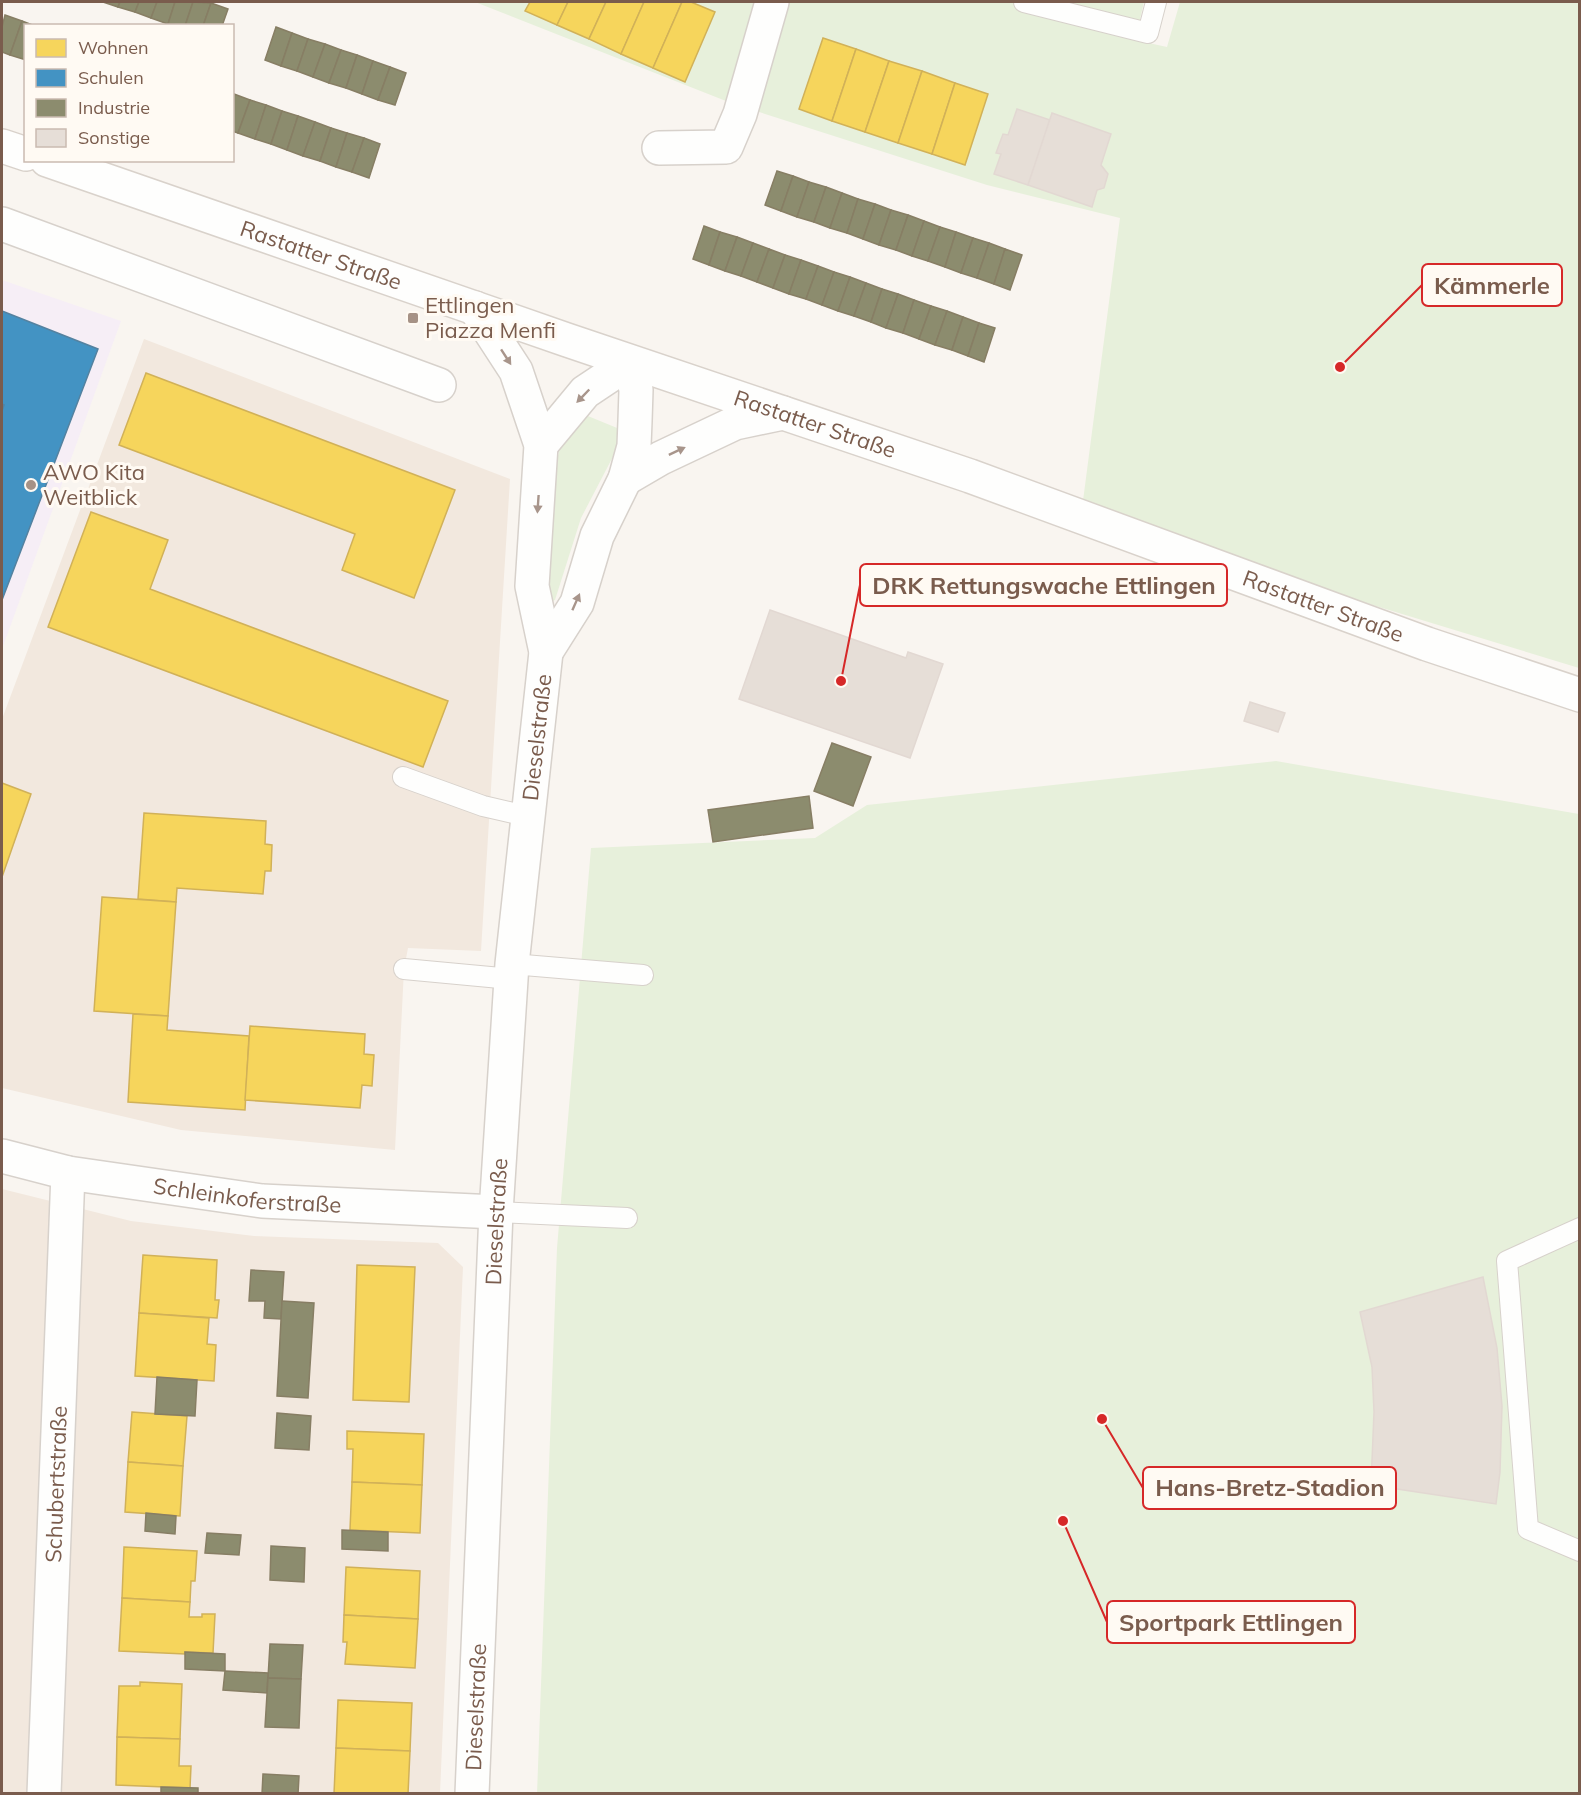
<svg xmlns="http://www.w3.org/2000/svg" width="1581" height="1795" font-family="Mulish,sans-serif">
  <style>
    .residential { fill: #f2e8de }
    .education { fill: #f6eef6 }
    .green { fill: #e7f0db }
    .homes { fill: #f6d55c; stroke: #d1b158; stroke-width: 1.5 }
    .schools { fill: #4393c3; stroke: #5482a0; stroke-width: 1.5 }
    .industry { fill: #8c8c6e; stroke: #877e64; stroke-width: 1.5 }
    .building { fill: #e6ded7; stroke: #e2d8d2; stroke-width: 1.5 }
    .lines { fill: none; stroke-linecap: round; stroke-linejoin: round }
    .service-casing { stroke: #d7d1cb; stroke-width: 22 }
    .minor-casing { stroke: #d7d1cb; stroke-width: 36 }
    .tertiary-casing { stroke: #d7d1cb; stroke-width: 36 }
    .secondary-casing { stroke: #d9d2cb; stroke-width: 36 }
    .service { stroke: #fefefd; stroke-width: 20 }
    .minor { stroke: #fefefd; stroke-width: 33 }
    .tertiary { stroke: #fefefd; stroke-width: 33 }
    .secondary { stroke: #fefefd; stroke-width: 33 }
    .oneway { fill: #a8958b }
    .poi-dot { fill: #a69286; stroke: #fffaf3; stroke-width: 2 }
    .labels { text-anchor: middle; dominant-baseline: central; stroke-width: 6; stroke-linejoin: round; paint-order: stroke }
    .street-label { font-size: 22px; fill: #7a5c4d; stroke: #fffaf3 }
    .poi-label { font-size: 22px; fill: #7a5c4d; stroke: #fffaf3; text-anchor: start }
    .leader { fill: none; stroke: #d62828; stroke-width: 2 }
    .callout-dot { fill: #d62828; stroke: #fffaf3; stroke-width: 2 }
    .callout { fill: #fffaf3; stroke: #d62828; stroke-width: 2 }
    .callout-label { font-size: 24px; text-anchor: middle; font-weight: bold; fill: #7a5c4d }
  </style>
  <rect width="100%" height="100%" fill="#f9f5f0"/>
  <!-- residential -->
  <g class="residential">
    <path d="M144,339L510,479L481,951L408,948L404,969L395,1150L181,1130L2,1088V719Z"/>
    <path d="M2,1189L131,1221L254,1236L438,1243L463,1267L440,1793L2,1794Z"/>
  </g>
  <!-- education -->
  <path class="education" d="M2,280L121,321L2,649Z"/>
  <!-- green -->
  <g class="green">
    <path d="M475,2H1144L1135,40L1167,47L1180,2H1579V668L1081,516L1120,218L987,185L731,103Z"/>
    <path d="M583,414L622,430L619,445L581,518L555,600L550,602L546,590L553,472L562,442Z"/>
    <path d="M1276,761L1579,814V1793L537,1794L557,1248L591,848L815,838L867,805Z"/>
  </g>
  <!-- homes -->
  <g class="homes">
    <path d="M530,2H568L557,25L525,11Z"/>
    <path d="M568,2H606L589,39L557,25Z"/>
    <path d="M606,2H644L621,54L589,39Z"/>
    <path d="M644,2H682L653,68L621,54Z"/>
    <path d="M682,2H691L715,12L685,82L653,68Z"/>
    <path d="M823,38L856,49L832,121L799,109Z"/>
    <path d="M856,49L889,61L865,132L832,121Z"/>
    <path d="M889,61L922,71L898,143L865,132Z"/>
    <path d="M922,71L955,83L932,154L898,143Z"/>
    <path d="M955,83L988,94L965,165L932,154Z"/>
    <path d="M146,373L455,490L414,598L342,570L355,534L119,445Z"/>
    <path d="M91,512L168,540L150,589L448,701L423,767L48,627Z"/>
    <path d="M2,783L31,794L2,877Z"/>
    <path d="M144,813L266,821L265,844L272,845L271,871H265L263,894L177,888L176,902L138,899Z"/>
    <path d="M102,897L176,902L168,1016L94,1011Z"/>
    <path d="M133,1014L168,1016L167,1030L249,1036L245,1110L128,1102Z"/>
    <path d="M250,1026L365,1034L364,1054L374,1055L372,1086L362,1085L360,1108L245,1100Z"/>
    <path d="M143,1255L217,1260L215,1300H219L217,1318L139,1313Z"/>
    <path d="M357,1265L415,1267L409,1402L353,1400Z"/>
    <path d="M139,1313L209,1318L207,1344L216,1345L214,1381L135,1376Z"/>
    <path d="M132,1412L187,1416L183,1466L128,1462Z"/>
    <path d="M347,1431L424,1434L422,1485L352,1482L353,1449H347Z"/>
    <path d="M128,1462L183,1466L180,1516L125,1512Z"/>
    <path d="M352,1482L422,1485L420,1533L350,1530Z"/>
    <path d="M124,1547L197,1551L195,1581H191L190,1602L122,1598Z"/>
    <path d="M346,1567L420,1571L418,1619L344,1615Z"/>
    <path d="M122,1598L190,1602L189,1617H202V1614H215L213,1653L185,1652V1654L119,1651Z"/>
    <path d="M344,1615L418,1619L415,1668L345,1664L347,1642H343Z"/>
    <path d="M140,1682L182,1684L180,1739L117,1737L119,1686H140Z"/>
    <path d="M338,1700L412,1703L410,1751L336,1748Z"/>
    <path d="M117,1737L180,1739L179,1766H191L190,1788L116,1785Z"/>
    <path d="M336,1748L410,1751L408,1794H334Z"/>
  </g>
  <!-- schools -->
  <path class="schools" d="M2,311L98,349L2,600V411L4,405L2,404Z"/>
  <!-- industry -->
  <g class="industry">
    <path d="M103,2H120L118,7Z"/>
    <path d="M120,2H139L135,12L118,7Z"/>
    <path d="M139,2H157L151,18L135,12Z"/>
    <path d="M157,2H175L168,24L151,18Z"/>
    <path d="M175,2H193L185,26L168,24Z"/>
    <path d="M193,2L211,3L203,26H185Z"/>
    <path d="M211,3L228,9L222,26H203Z"/>
    <path d="M5,15L22,21L10,55L2,52V27Z"/>
    <path d="M22,21L35,26H26V60L10,55Z"/>
    <path d="M276,27L292,33L281,66L265,60Z"/>
    <path d="M292,33L308,39L297,71L281,66Z"/>
    <path d="M308,39L325,44L313,77L297,71Z"/>
    <path d="M325,44L341,50L329,83L313,77Z"/>
    <path d="M341,50L357,55L346,88L329,83Z"/>
    <path d="M357,55L373,61L362,94L346,88Z"/>
    <path d="M373,61L390,67L378,100L362,94Z"/>
    <path d="M390,67L406,73L395,105L378,100Z"/>
    <path d="M234,94L250,100L238,133L232,131Z"/>
    <path d="M250,100L266,105L255,139L238,133Z"/>
    <path d="M266,105L282,111L271,144L255,139Z"/>
    <path d="M282,111L298,116L287,150L271,144Z"/>
    <path d="M298,116L315,122L303,156L287,150Z"/>
    <path d="M315,122L331,128L320,161L303,156Z"/>
    <path d="M331,128L347,133L336,167L320,161Z"/>
    <path d="M347,133L364,138L352,172L336,167Z"/>
    <path d="M364,138L380,144L369,178L352,172Z"/>
    <path d="M777,171L793,176L781,211L765,205Z"/>
    <path d="M793,176L809,182L797,217L781,211Z"/>
    <path d="M809,182L826,187L814,222L797,217Z"/>
    <path d="M826,187L842,193L830,228L814,222Z"/>
    <path d="M842,193L858,199L847,233L830,228Z"/>
    <path d="M858,199L875,204L863,239L847,233Z"/>
    <path d="M875,204L891,210L879,245L863,239Z"/>
    <path d="M891,210L908,215L896,250L879,245Z"/>
    <path d="M908,215L924,221L912,256L896,250Z"/>
    <path d="M924,221L940,227L928,261L912,256Z"/>
    <path d="M704,226L720,232L709,265L693,259Z"/>
    <path d="M940,227L956,232L945,267L928,261Z"/>
    <path d="M720,232L737,237L725,271L709,265Z"/>
    <path d="M956,232L973,238L961,273L945,267Z"/>
    <path d="M737,237L753,243L741,276L725,271Z"/>
    <path d="M973,238L989,243L977,278L961,273Z"/>
    <path d="M753,243L769,249L757,282L741,276Z"/>
    <path d="M989,243L1005,249L994,284L977,278Z"/>
    <path d="M769,249L785,255L773,288L757,282Z"/>
    <path d="M1005,249L1022,255L1010,290L994,284Z"/>
    <path d="M785,255L801,260L789,294L773,288Z"/>
    <path d="M801,260L818,266L806,299L789,294Z"/>
    <path d="M818,266L834,272L822,305L806,299Z"/>
    <path d="M834,272L850,277L838,311L822,305Z"/>
    <path d="M850,277L866,283L854,316L838,311Z"/>
    <path d="M866,283L882,289L871,322L854,316Z"/>
    <path d="M882,289L898,294L886,328L871,322Z"/>
    <path d="M898,294L914,300L903,333L886,328Z"/>
    <path d="M914,300L931,306L919,339L903,333Z"/>
    <path d="M931,306L947,311L935,345L919,339Z"/>
    <path d="M947,311L963,317L952,350L935,345Z"/>
    <path d="M963,317L979,323L968,356L952,350Z"/>
    <path d="M979,323L995,328L984,362L968,356Z"/>
    <path d="M832,743L871,757L853,806L814,791Z"/>
    <path d="M809,796L813,828L713,842L708,810Z"/>
    <path d="M251,1270L284,1272L281,1319L264,1318L265,1301H249Z"/>
    <path d="M282,1301L314,1303L308,1398L277,1396Z"/>
    <path d="M157,1377L197,1380L195,1416L155,1414Z"/>
    <path d="M277,1413L311,1416L309,1450L275,1448Z"/>
    <path d="M146,1513L176,1516L175,1534L145,1531Z"/>
    <path d="M342,1530L388,1532V1551L342,1549Z"/>
    <path d="M207,1533L241,1535L239,1555L205,1553Z"/>
    <path d="M271,1546L305,1548L304,1582L270,1580Z"/>
    <path d="M270,1644L303,1645L301,1679L268,1678Z"/>
    <path d="M185,1652L225,1654V1671L185,1669Z"/>
    <path d="M225,1671L268,1673L267,1693L223,1690Z"/>
    <path d="M268,1678L301,1679L299,1728L265,1727Z"/>
    <path d="M263,1774L299,1776L298,1794H262Z"/>
    <path d="M161,1787L198,1788V1794H161Z"/>
  </g>
  <!-- building -->
  <g class="building">
    <path d="M1017,109L1050,120L1028,185L994,174L1001,154L996,153L1003,134L1008,135Z"/>
    <path d="M1052,113L1111,134L1101,165L1108,174L1104,188L1097,190L1092,207L1028,185Z"/>
    <path d="M770,610L906,658L908,652L943,664L910,758L739,699Z"/>
    <path d="M1250,702L1285,713L1278,732L1244,721Z"/>
    <path d="M1483,1277L1497,1348L1502,1406L1500,1472L1496,1504L1371,1485L1374,1412L1372,1367L1360,1312Z"/>
  </g>
  <g class="lines">
    <defs>
      <g id="service">
        <path d="M1024,2L1148,33L1156,2"/>
        <path d="M403,777L483,806L526,816"/>
        <path d="M512,964L643,975"/>
        <path d="M404,969L511,979"/>
        <path d="M496,1212L627,1218"/>
        <path d="M1580,1228L1507,1261L1528,1529L1580,1551"/>
      </g>
      <g id="minor">
        <path d="M659,148L726,147L740,114L772,2"/>
        <path d="M2,224L439,385"/>
        <path id="s1" d="M2,1156L68,1173L262,1201L496,1212"/>
        <path id="s2" d="M44,1794L68,1173"/>
      </g>
      <g id="tertiary">
        <path d="M541,445L585,392L630,362L636,390L635,421L634,446L625,479L597,536L577,603L546,652"/>
        <path d="M625,479L661,458L735,423L783,413"/>
        <path id="s3" d="M472,1794L496,1212L512,964L546,652L532,586L541,445L516,371L475,308"/>
      </g>
      <g id="secondary">
        <path d="M2,146L26,154"/>
        <path id="s4" d="M47,160L567,340L970,476L1427,644L1580,695"/>
      </g>
    </defs>
    <!-- service casing -->
    <use href="#service" class="service-casing"/>
    <!-- minor casing -->
    <use href="#minor" class="minor-casing"/>
    <!-- tertiary casing -->
    <use href="#tertiary" class="tertiary-casing"/>
    <!-- secondary casing -->
    <use href="#secondary" class="secondary-casing"/>
    <!-- service -->
    <use href="#service" class="service"/>
    <!-- minor -->
    <use href="#minor" class="minor"/>
    <!-- tertiary -->
    <use href="#tertiary" class="tertiary"/>
    <!-- secondary -->
    <use href="#secondary" class="secondary"/>
  </g>
  <!-- one-way arrows -->
  <defs><path id="oneway-solid" d="M-6-.8H1V-3.2L6.5 0L1 3.2V.8H-6Z" transform="scale(1.5)"/></defs>
  <g class="oneway">
    <use href="#oneway-solid" transform="translate(506 357) rotate(57)"/>
    <use href="#oneway-solid" transform="translate(583 396) rotate(134)"/>
    <use href="#oneway-solid" transform="translate(677 451) rotate(-25)"/>
    <use href="#oneway-solid" transform="translate(538 504) rotate(94)"/>
    <use href="#oneway-solid" transform="translate(576 602) rotate(-66)"/>
  </g>
  <!-- markers -->
  <g class="poi-dot">
    <rect x="407" y="312" width="12" height="12" rx="3"/>
    <circle cx="31" cy="485" r="6"/>
  </g>
  <g class="labels">
    <!-- street labels -->
    <g class="street-label">
      <text stroke="none"><textPath href="#s4" startOffset="290">Rastatter Straße</textPath></text>
      <text stroke="none"><textPath href="#s4" startOffset="812">Rastatter Straße</textPath></text>
      <text stroke="none"><textPath href="#s4" startOffset="1352">Rastatter Straße</textPath></text>
      <text stroke="none"><textPath href="#s3" startOffset="1059">Dieselstraße</textPath></text>
      <text stroke="none"><textPath href="#s1" startOffset="249">Schleinkoferstraße</textPath></text>
      <text stroke="none"><textPath href="#s3" startOffset="573">Dieselstraße</textPath></text>
      <text stroke="none"><textPath href="#s2" startOffset="310">Schubertstraße</textPath></text>
      <text stroke="none"><textPath href="#s3" startOffset="87">Dieselstraße</textPath></text>
    </g>
    <!-- poi labels -->
    <g class="poi-label">
      <text x="425" y="305">Ettlingen<tspan x="425" dy="25">Piazza Menfi</tspan></text>
      <text x="43" y="472">AWO Kita<tspan x="43" dy="25">Weitblick</tspan></text>
    </g>
  </g>
  <!-- callouts -->
  <path class="leader" d="M1340 367L1422 285M841 681L860 585M1102 1419L1143 1488M1063 1521L1107 1622"/>
  <g class="callout-dot">
    <circle cx="1340" cy="367" r="6"/>
    <circle cx="841" cy="681" r="6"/>
    <circle cx="1102" cy="1419" r="6"/>
    <circle cx="1063" cy="1521" r="6"/>
  </g>
  <g class="callout">
    <rect x="1422" y="264" width="140" height="42" rx="6"/>
    <rect x="860" y="564" width="367" height="42" rx="6"/>
    <rect x="1143" y="1467" width="253" height="42" rx="6"/>
    <rect x="1107" y="1601" width="248" height="42" rx="6"/>
  </g>
  <g class="callout-label">
    <text x="1492" y="294">Kämmerle</text>
    <text x="1044" y="594">DRK Rettungswache Ettlingen</text>
    <text x="1270" y="1496">Hans-Bretz-Stadion</text>
    <text x="1231" y="1631">Sportpark Ettlingen</text>
  </g>
  <!-- border -->
  <rect width="1581" height="1795" fill="none" stroke="#7a5c4d" stroke-width="6"/>
  <!-- legend -->
  <rect x="24" y="24" width="210" height="138" fill="#fffaf3" stroke="#cabbb1" stroke-width="1.5"/>
  <rect x="36" y="39" width="30" height="18" fill="#f6d55c" stroke="#cabbb1" stroke-width="1.5"/>
  <text x="78" y="54" font-size="18" fill="#7a5c4d">Wohnen</text>
  <rect x="36" y="69" width="30" height="18" fill="#4393c3" stroke="#cabbb1" stroke-width="1.5"/>
  <text x="78" y="84" font-size="18" fill="#7a5c4d">Schulen</text>
  <rect x="36" y="99" width="30" height="18" fill="#8c8c6e" stroke="#cabbb1" stroke-width="1.5"/>
  <text x="78" y="114" font-size="18" fill="#7a5c4d">Industrie</text>
  <rect x="36" y="129" width="30" height="18" fill="#e6ded7" stroke="#cabbb1" stroke-width="1.5"/>
  <text x="78" y="144" font-size="18" fill="#7a5c4d">Sonstige</text>
</svg>
